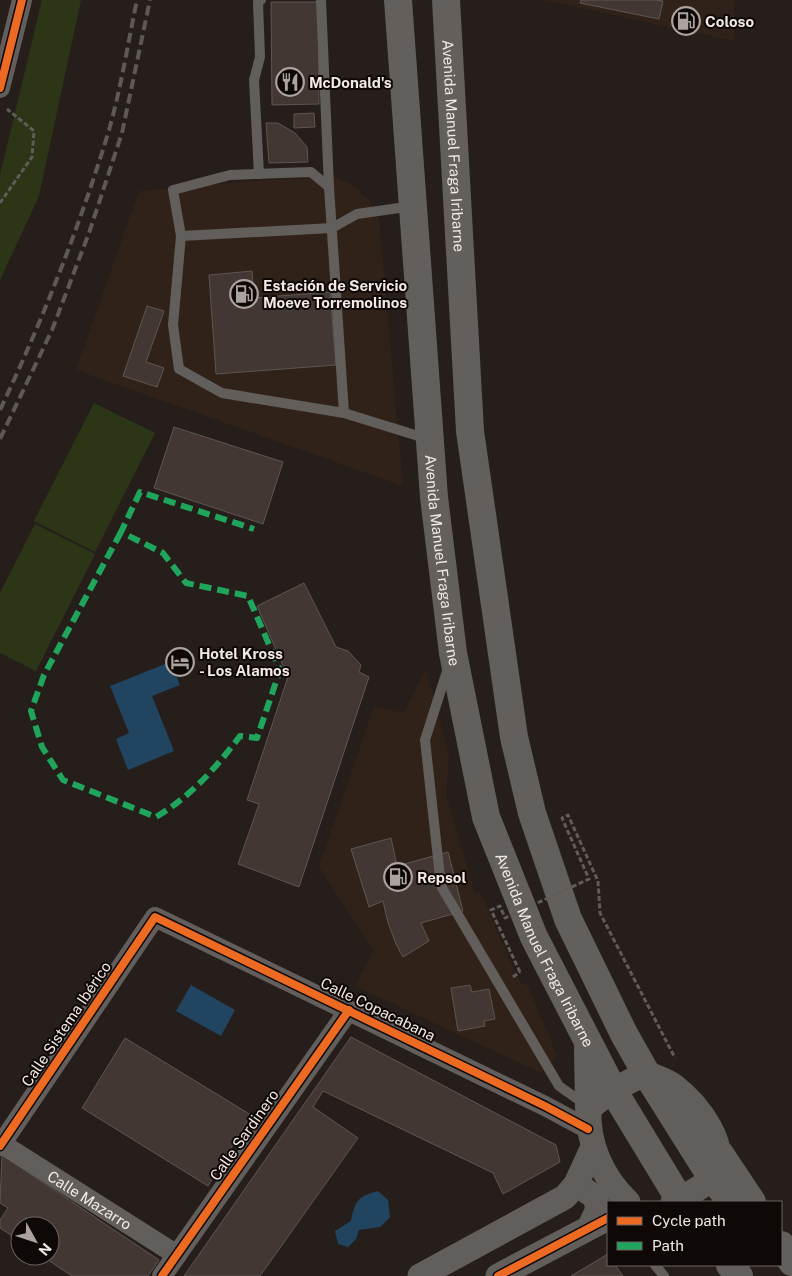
<svg xmlns="http://www.w3.org/2000/svg" width="792" height="1276" font-family="'Public Sans',sans-serif">
  <style>
    .commercial { fill: #302218 }
    .green { fill: #2c3616 }
    .water { fill: #214560 }
    .building { fill: #433733; stroke: #5d5653 }
    .lines { fill: none; stroke-linecap: round; stroke-linejoin: round }
    .path { stroke: #605c5a; stroke-width: 3; stroke-dasharray: 5 2.5; stroke-linecap: butt }
    .service { stroke: #615e5c; stroke-width: 10 }
    .minor { stroke: #615e5c; stroke-width: 20 }
    .tertiary { stroke: #615e5c; stroke-width: 25 }
    .primary { stroke: #625f5c; stroke-width: 28 }
    .rail { stroke: #5d5a56; stroke-width: 4; stroke-dasharray: 10 5; stroke-linecap: butt }
    .path-bridge { stroke: #605c5a; stroke-width: 3; stroke-dasharray: 5 2.5; stroke-linecap: butt }
    .quiet { stroke: #20a55d; stroke-width: 6; stroke-dasharray: 12 6; stroke-linecap: butt }
    .cycleway-casing { stroke: #0e0806; stroke-width: 11 }
    .cycleway { stroke: #ed6a23; stroke-width: 8 }
    .labels { text-anchor: middle; dominant-baseline: central; stroke-width: 4; stroke-linejoin: round; paint-order: stroke }
    .poi-label { font-size: 15px; font-weight: bold; fill: #f4e9e6; stroke: #0e0806; text-anchor: start }
    .street-label { font-size: 15px; fill: #f4e9e6; stroke: #0e0806 }
  </style>
  <rect width="100%" height="100%" fill="#261e1b"/>
  <!-- commercial -->
  <g class="commercial">
    <path d="M543,0H734V41Z"/>
    <path d="M336,177L351,184L369,200L379,218L403,486L76,370L139,191L252,181Z"/>
    <path d="M426,668L449,756L446,795L475,893H481L516,975L520,982L528,986L557,1055L541,1073L355,986L373,951L319,867L374,706L404,713Z"/>
  </g>
  <!-- green -->
  <g class="green">
    <path d="M42,0H81L39,196L0,280V175Z"/>
    <path d="M94,403L155,433L95,552L34,521Z"/>
    <path d="M35,524L95,554L36,671L0,653V593Z"/>
  </g>
  <!-- water -->
  <g class="water">
    <path d="M170,662L180,685L152,696L174,751L128,770L116,739L129,733L110,686Z"/>
    <path d="M191,985L235,1010L221,1036L176,1011Z"/>
    <path d="M378,1191L388,1200L390,1217L380,1227L359,1230L356,1239L348,1247L338,1244L335,1231L351,1221C355,1201 358,1196 378,1191Z"/>
  </g>
  <!-- building -->
  <g class="building">
    <path d="M581,0H656L663,1L659,19L580,3Z"/>
    <path d="M271,2H318L319,104L272,105Z"/>
    <path d="M314,113L315,127L294,128V114Z"/>
    <path d="M266,123H278L295,133L307,147L308,162L269,163Z"/>
    <path d="M252,271L254,298L330,292L336,365L216,374L209,275Z"/>
    <path d="M147,306L164,311L146,362L164,368L157,387L123,376Z"/>
    <path d="M174,427L283,462L263,524L154,488Z"/>
    <path d="M304,583L336,647L348,651L361,665L359,672L369,677L299,887L238,864L259,804L247,800L288,677L257,606Z"/>
    <path d="M391,838L397,866L448,852L463,911L421,923L429,941L403,957L396,944L388,923L383,901L369,907L351,849Z"/>
    <path d="M470,985L472,992L489,989L495,1019L484,1021L485,1026L458,1031L451,988Z"/>
    <path d="M351,1037L556,1145L560,1162L503,1194L493,1173L323,1091L313,1107L358,1138L260,1276H184Z"/>
    <path d="M125,1038L251,1115L208,1186L82,1108Z"/>
    <path d="M2,1155L159,1260L148,1276H72L42,1256H50V1226H20V1241L0,1228V1220L8,1208L0,1203Z"/>
    <path d="M608,1254V1265H615L623,1276H571Z"/>
  </g>
  <g class="lines">
    <!-- path -->
    <g class="path">
      <path d="M0,203L32,157L34,131L7,109"/>
      <path d="M598,881L600,913L675,1058"/>
      <path d="M513,977L520,972"/>
    </g>
    <!-- service -->
    <g class="service">
      <path d="M321,0L329,187L344,413L428,439"/>
      <path d="M259,174L254,80L260,57L258,2L261,0"/>
      <path d="M329,187L311,172L230,175L173,190L181,236L332,228L357,214L413,206"/>
      <path d="M181,236L173,325L179,369L222,393L344,413"/>
      <path d="M448,668L425,740L441,886L559,1086L586,1105"/>
      <path d="M655,1265L664,1276"/>
    </g>
    <!-- minor -->
    <g class="minor">
      <path d="M0,88L22,0"/>
      <path id="s1" d="M2,1144L177,1255"/>
      <path d="M0,1146L155,917L545,1106L588,1129"/>
      <path d="M162,1276L349,1010"/>
    </g>
    <!-- tertiary -->
    <g class="tertiary">
      <path d="M576,1184L595,1197L598,1209L590,1226"/>
      <path d="M628,1202C602,1177 587,1143 589,1108L613,1090L646,1073C655,1077 666,1080 674,1086C697,1104 733,1147 712,1177C708,1184 681,1199 673,1202"/>
      <path d="M420,1276L565,1197L576,1184L593,1147"/>
      <path d="M498,1276L608,1218"/>
    </g>
    <!-- primary -->
    <g class="primary">
      <path id="s2" d="M398,0L434,497L453,653L486,817L534,937L613,1090L681,1202"/>
      <path id="s3" d="M446,0L470,431L514,737L532,813L568,919L624,1034L646,1073L712,1178L732,1202"/>
      <path d="M588,1049L589,1108"/>
      <path d="M720,1154L752,1202"/>
      <path d="M781,1245L792,1262"/>
      <path d="M730,1265L739,1276"/>
    </g>
    <!-- rail -->
    <g class="rail">
      <path d="M0,410C43,319 80,226 109,130C121,88 128,43 137,0"/>
      <path d="M0,439L52,330L89,233L122,133L150,0"/>
    </g>
    <!-- path-bridge -->
    <path class="path-bridge" d="M520,972L491,910L500,906L505,918L589,879L562,818L568,815L598,881"/>
    <!-- quiet -->
    <path class="quiet" d="M121,532L44,675L31,711L42,747L63,780L156,817C190,797 216,768 240,736L257,738L280,670L248,596L186,583L163,553L121,532L140,492L254,529"/>
    <defs>
      <g id="cycleway">
        <path d="M0,88L22,0"/>
        <path d="M0,1146L155,917L545,1106L588,1129"/>
        <path d="M162,1276L349,1010"/>
        <path d="M498,1276L608,1218"/>
      </g>
    </defs>
    <!-- cycleway casing -->
    <use href="#cycleway" class="cycleway-casing"/>
    <!-- cycleway -->
    <use href="#cycleway" class="cycleway"/>
  </g>
  <!-- icons -->
  <defs>
    <symbol id="fuel-ring" viewBox="-11 -11 22 22"><circle r="9.5" fill="#0e0806" stroke="#aca29f" stroke-width="1.5"/><path d="M-5.5-6h7V0h2V4h1.3V-2.5L3-4.5l.8-.8L6-3V5H2.5V1h-1V6h-7ZM-4.2-4.7v3.2H.2V-4.7Z" fill="#aca29f"/></symbol>
    <symbol id="restaurant-ring" viewBox="-11 -11 22 22"><circle r="9.5" fill="#0e0806" stroke="#aca29f" stroke-width="1.5"/><path d="M-5-6h1v4h1v-4h1v4h1v-4h1v5L-1.5 .5V6h-2V.5L-5-1ZM5-6V6H3V1.5H1.5Q1.5-4 5-6Z" fill="#aca29f"/></symbol>
    <symbol id="hotel-ring" viewBox="-11 -11 22 22"><circle r="9.5" fill="#0e0806" stroke="#aca29f" stroke-width="1.5"/><path d="M-6-4.5h1.5V1H6V5H4.5V3h-9V5H-6ZM-4 0a1.8 1.8 0 1 1 3.6 0ZM.5 0V-2.5h3Q6-2.5 6 0Z" fill="#aca29f"/></symbol>
  </defs>
  <g fill-rule="evenodd">
    <use href="#fuel-ring" x="670" y="5" width="32" height="32"/>
    <use href="#restaurant-ring" x="274" y="66" width="32" height="32"/>
    <use href="#fuel-ring" x="228" y="278" width="32" height="32"/>
    <use href="#hotel-ring" x="164" y="646" width="32" height="32"/>
    <use href="#fuel-ring" x="382" y="861" width="32" height="32"/>
  </g>
  <g class="labels">
    <!-- poi labels -->
    <g class="poi-label">
      <text x="705" y="21">Coloso</text>
      <text x="309" y="82">McDonald's</text>
      <text x="263" y="285">Estación de Servicio<tspan x="263" dy="17">Moeve Torremolinos</tspan></text>
      <text x="199" y="653">Hotel Kross<tspan x="199" dy="17">- Los Alamos</tspan></text>
      <text x="417" y="877">Repsol</text>
    </g>
    <!-- street labels -->
    <g class="street-label">
      <text stroke="none"><textPath href="#s3" startOffset="146">Avenida Manuel Fraga Iribarne</textPath></text>
      <text stroke="none"><textPath href="#s2" startOffset="562">Avenida Manuel Fraga Iribarne</textPath></text>
      <text stroke="none"><textPath href="#s2" startOffset="968">Avenida Manuel Fraga Iribarne</textPath></text>
      <text transform="translate(378 1009) rotate(26)">Calle Copacabana</text>
      <text transform="translate(66 1024) rotate(-56)">Calle Sistema Ibérico</text>
      <text transform="translate(244 1135) rotate(-55)">Calle Sardinero</text>
      <text stroke="none"><textPath href="#s1" startOffset="104">Calle Mazarro</textPath></text>
    </g>
  </g>
  <!-- legend -->
  <rect x="607" y="1201" width="175" height="65" fill="#0e0806" stroke="#6a6260"/>
  <rect x="617" y="1217" width="25" height="8" fill="#ed6a23" stroke="#6a6260"/>
  <text x="652" y="1226" font-size="15" fill="#f4e9e6">Cycle path</text>
  <rect x="617" y="1242" width="25" height="8" fill="#20a55d" stroke="#6a6260"/>
  <text x="652" y="1251" font-size="15" fill="#f4e9e6">Path</text>
  <!-- north arrow -->
  <g transform="translate(35 1241) rotate(130)"><circle r="24" fill="#0e0806" stroke="#6a6260"/>
  <path d="M0-4L9 19L0 12L-9 19Z" fill="#aca29f"/>
  <text y="-8" font-size="14" font-weight="bold" text-anchor="middle" fill="#f4e9e6">N</text>
  </g>
</svg>
